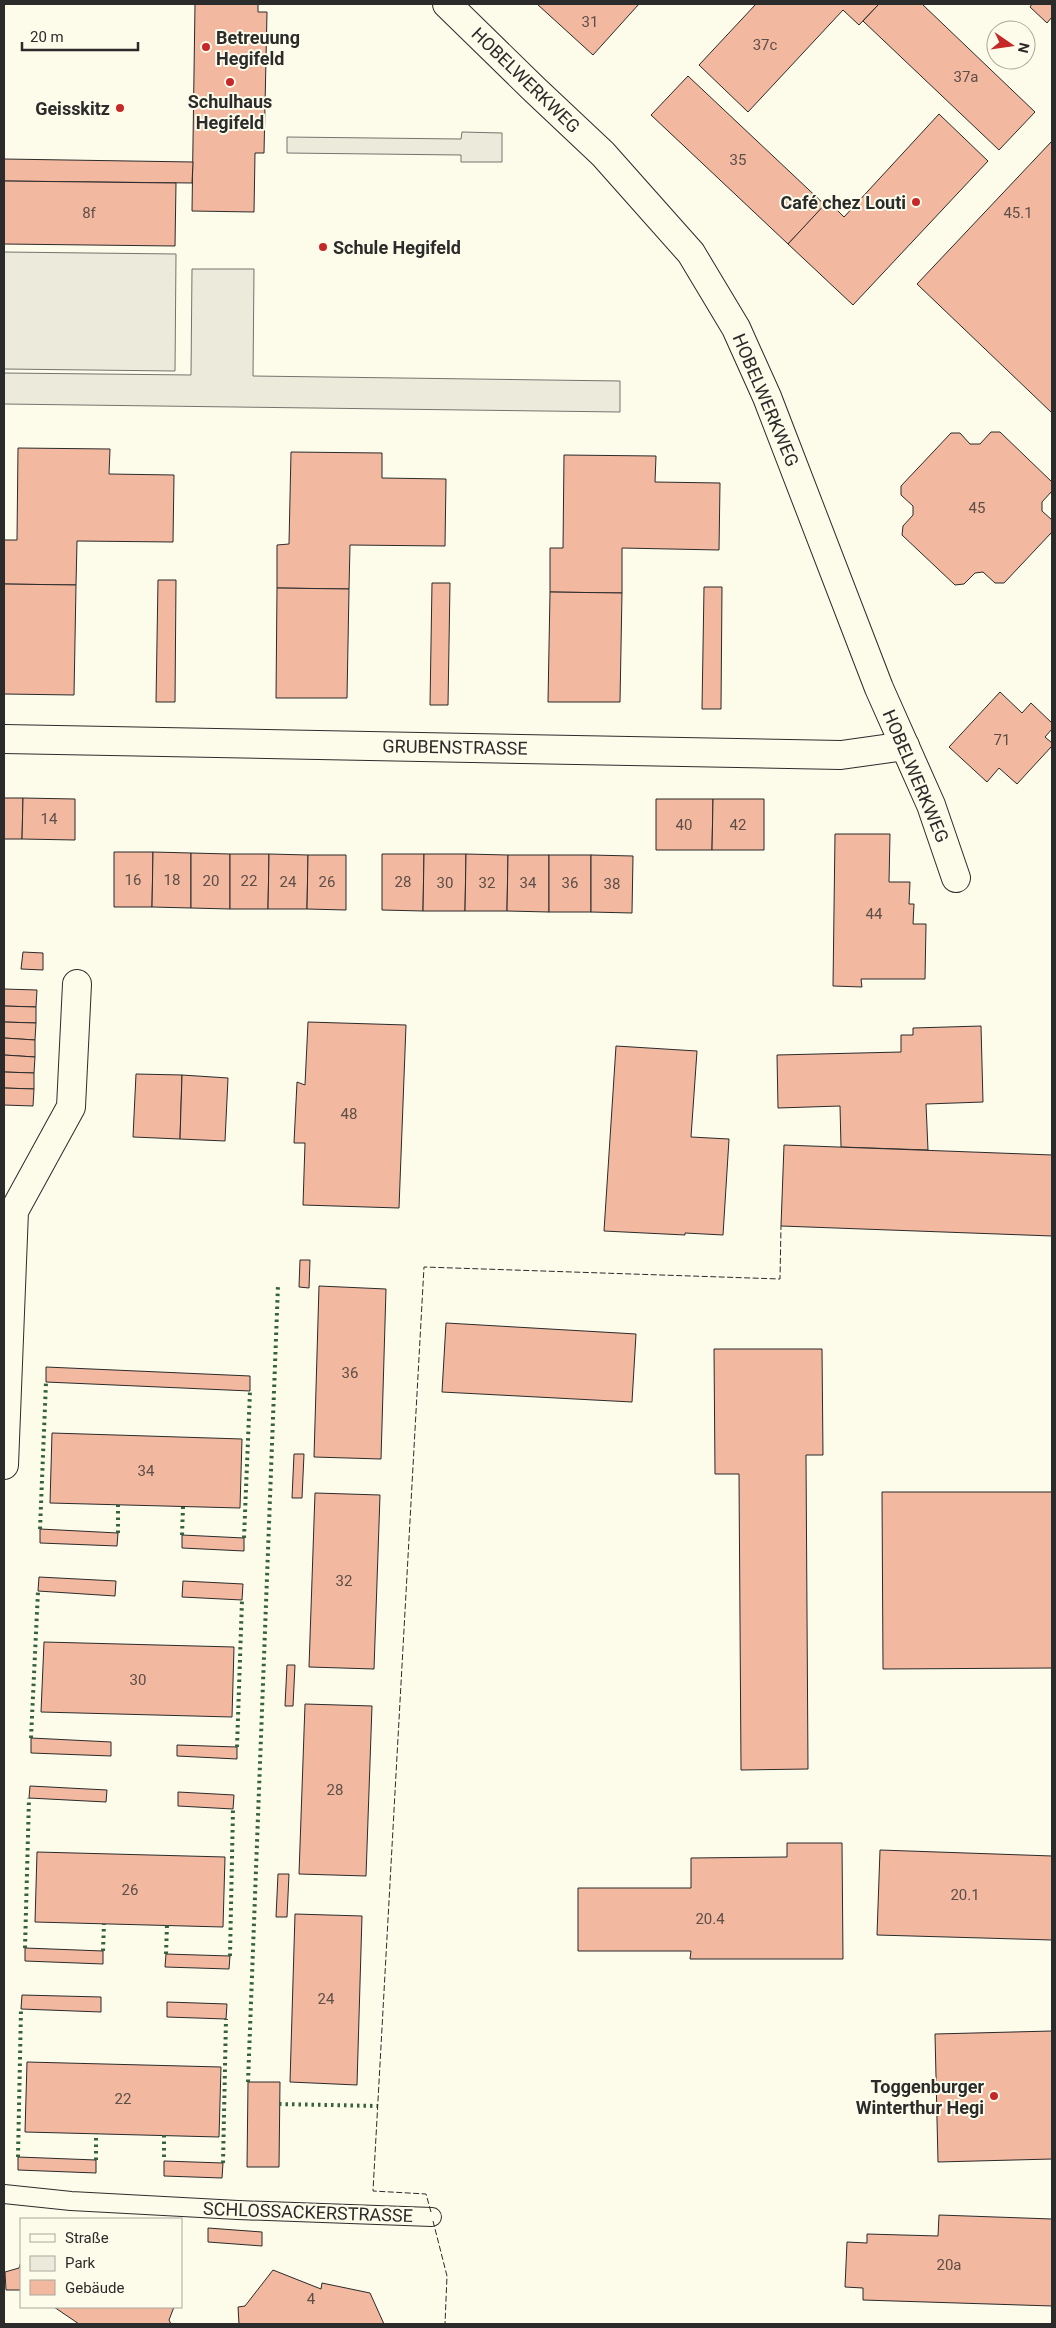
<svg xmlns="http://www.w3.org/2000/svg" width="1056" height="2328" font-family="Roboto,sans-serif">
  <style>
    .green { fill: #ecebdb; stroke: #74746e }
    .building { fill: #f2b8a0; stroke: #2b2b2b }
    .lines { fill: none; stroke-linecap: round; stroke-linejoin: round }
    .lane-casing { stroke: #2b2b2b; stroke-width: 20 }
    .street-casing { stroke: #2b2b2b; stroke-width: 30 }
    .lane { stroke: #fdfbea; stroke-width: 18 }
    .street { stroke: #fdfbea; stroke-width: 28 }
    .hedge { stroke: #34623c; stroke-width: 4; stroke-dasharray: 2.5 4; stroke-linecap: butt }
    .fence { stroke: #2b2b2b; stroke-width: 1; stroke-dasharray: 6 2.5; stroke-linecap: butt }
    .poi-dot { fill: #c62828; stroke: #fdfbea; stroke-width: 2 }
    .labels { text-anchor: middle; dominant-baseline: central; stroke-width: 4; stroke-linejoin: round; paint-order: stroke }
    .number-label { font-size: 15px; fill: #5d4e48 }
    .poi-label { font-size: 18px; font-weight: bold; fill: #2b2b2b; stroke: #fdfbea; text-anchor: end }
    .street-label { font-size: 18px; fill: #2b2b2b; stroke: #fdfbea }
  </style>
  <rect width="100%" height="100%" fill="#fdfbea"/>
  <!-- green -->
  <g class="green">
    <path d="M462,132L502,133V162H461V155L287,153V137L461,139Z"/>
    <path d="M4,252L176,254L175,371L4,369Z"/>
    <path d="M192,269H254L253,376L620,381V412L4,404V373L191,375Z"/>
  </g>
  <!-- building -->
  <g class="building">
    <path d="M195,4H258V12H267L264,153H255L254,212L192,211Z"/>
    <path d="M537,4H639L593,55Z"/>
    <path d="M756,4H879L859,25L843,10L748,112L699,65Z"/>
    <path d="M879,4H922L1035,112L999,150L863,21Z"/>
    <path d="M1032,4H1052V17L1047,23L1030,7Z"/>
    <path d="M688,76L825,205L788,244L651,115Z"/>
    <path d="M939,114L988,161L853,305L788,244L828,201L844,217Z"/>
    <path d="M1052,141V413L917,284Z"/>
    <path d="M4,159L193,162L192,183L4,181Z"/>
    <path d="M4,181L176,183L175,246L4,244Z"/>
    <path d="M991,432H1000L1052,482V491L1042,502V511L1052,520V532L1004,583H995L983,572L975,573L964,584L955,585L902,535L903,526L913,515V506L901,495V486L951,433H960L970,444H980Z"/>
    <path d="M18,448L110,449L109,474L174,475L173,542L77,541L76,585L4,584V540H17Z"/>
    <path d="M291,452L382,453V478L446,479L445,546L350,545L349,589L277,588V545L289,544Z"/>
    <path d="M564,455L656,456L655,482L720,483L719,550L622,548V593L550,592V548H563Z"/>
    <path d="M158,580H176L175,702H156Z"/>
    <path d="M432,583H450L448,705H430Z"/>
    <path d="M4,584L76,585L74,695L4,694Z"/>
    <path d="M704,587H722L721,709H702Z"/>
    <path d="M277,588L349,589L347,698H276Z"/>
    <path d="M550,592L622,593L620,702H548Z"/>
    <path d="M1000,692L1022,713L1031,703L1052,723V729L1045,737L1052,743V746L1017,784L999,768L987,782L949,747Z"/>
    <path d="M4,798H23L22,839H4Z"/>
    <path d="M23,798L75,799V840L22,839Z"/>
    <path d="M656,799H713L712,850H656Z"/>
    <path d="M713,799H764V850H712Z"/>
    <path d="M835,834H890L889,882H910L909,904H914L913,924H926L925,979H861L862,987L833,986Z"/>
    <path d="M114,852H153L152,907H114Z"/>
    <path d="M153,852L191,853V908L152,907Z"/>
    <path d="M191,853L230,854V909L191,908Z"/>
    <path d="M230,854H269L268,909H230Z"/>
    <path d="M269,854L308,855L307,909H268Z"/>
    <path d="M382,854H424L423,911L382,910Z"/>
    <path d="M424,854H466L465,911H423Z"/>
    <path d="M466,854L508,855L507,911H465Z"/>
    <path d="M308,855H346V910L307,909Z"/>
    <path d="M508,855H549V912L507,911Z"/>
    <rect x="549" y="855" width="42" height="57"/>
    <path d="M591,855L633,856L632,913L591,912Z"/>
    <path d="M23,952L43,953V970L21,969Z"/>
    <path d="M4,989L37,990L36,1007L4,1006Z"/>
    <path d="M4,1006L36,1007V1023L4,1022Z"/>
    <path d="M4,1022L36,1023L35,1040L4,1038Z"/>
    <path d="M308,1022L406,1025L399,1208L303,1205L305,1143H294L297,1082L305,1085Z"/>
    <path d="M981,1026L983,1102L926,1104L928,1150L841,1147L840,1106L778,1108L777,1055L901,1052V1035H913V1028Z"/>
    <path d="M4,1038L35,1040V1057L4,1055Z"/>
    <path d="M616,1046L697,1051L691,1137L729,1139L723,1235L685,1233V1235L604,1231Z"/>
    <path d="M4,1055L35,1057L34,1073L4,1072Z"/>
    <path d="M4,1072L34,1073V1089L4,1088Z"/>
    <path d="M136,1074L182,1075L180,1139L133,1137Z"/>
    <path d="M182,1075L228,1078L225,1141L180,1139Z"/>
    <path d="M4,1088L34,1089L33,1106L4,1105Z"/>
    <path d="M784,1145L1052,1155V1236L781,1226Z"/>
    <path d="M300,1260H310L309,1288L299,1287Z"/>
    <path d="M319,1286L386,1289L381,1459L314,1457Z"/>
    <path d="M446,1323L636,1334L632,1402L442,1392Z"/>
    <path d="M714,1349H822L823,1455H806L808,1769L741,1770L739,1474H715Z"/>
    <path d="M46,1367L250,1376V1391L46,1382Z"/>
    <path d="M52,1433L242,1439L240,1508L50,1503Z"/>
    <path d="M294,1454H304L302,1498H292Z"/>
    <path d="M882,1492H1052V1668L883,1669Z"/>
    <path d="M315,1493L380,1495L374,1669L309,1667Z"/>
    <path d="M40,1529L118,1533L117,1546L40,1543Z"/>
    <path d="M182,1535L244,1538V1551L182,1548Z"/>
    <path d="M39,1577L116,1581L115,1596L38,1591Z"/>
    <path d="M183,1581L243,1584L242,1600L182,1597Z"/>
    <path d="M44,1642L234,1647L232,1717L41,1712Z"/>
    <path d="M287,1665H295L293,1706H285Z"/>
    <path d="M305,1704L372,1706L366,1876L299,1874Z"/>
    <path d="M31,1738L111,1742V1756L31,1753Z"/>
    <path d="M177,1745L237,1747V1759L177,1756Z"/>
    <path d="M30,1786L107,1790L106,1802L29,1798Z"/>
    <path d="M178,1792L234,1795L233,1809L178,1806Z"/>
    <path d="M787,1843H842L843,1959H690L691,1951H578V1888H691V1858L787,1857Z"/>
    <path d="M880,1850L1052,1856V1940L877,1935Z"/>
    <path d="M37,1852L225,1857L223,1927L35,1922Z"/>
    <path d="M278,1874H289L287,1917H276Z"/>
    <path d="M295,1914L362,1916L357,2085L290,2082Z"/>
    <path d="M25,1948L103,1951V1964L25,1961Z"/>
    <path d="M166,1954L230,1956L229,1969L165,1967Z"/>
    <path d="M22,1995L101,1997V2012L21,2009Z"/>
    <path d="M167,2002L227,2004L226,2019L167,2017Z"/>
    <path d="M1052,2031V2159L938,2162L935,2034Z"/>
    <path d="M27,2062L221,2067L219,2137L25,2132Z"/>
    <path d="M248,2082H280L279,2167H247Z"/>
    <path d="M18,2157L96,2160V2173L18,2170Z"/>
    <path d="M164,2161L223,2163L222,2178L164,2176Z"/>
    <path d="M939,2215L1052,2219V2306L863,2300V2288L845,2287L847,2242L867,2243V2234L938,2236Z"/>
    <path d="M208,2228L262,2232V2246L208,2242Z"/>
    <path d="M21,2262V2290H6L5,2272L19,2268Z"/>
    <path d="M273,2270L321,2289L322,2283L370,2293L384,2324H239L238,2307L245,2306Z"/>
    <path d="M54,2307H174L169,2320L171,2324H79Z"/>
  </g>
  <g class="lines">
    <defs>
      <path id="lane" d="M4,2194L71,2201L238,2210L432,2217"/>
      <g id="street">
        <path d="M447,4L534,89L603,154L691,253L736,328L767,397L879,688L931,805L956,878"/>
        <path d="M4,739L841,755L905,746"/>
        <path d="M4,1465L14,1211L71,1107L77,984"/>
      </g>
    </defs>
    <!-- lane casing -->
    <use href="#lane" class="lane-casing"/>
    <!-- street casing -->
    <use href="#street" class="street-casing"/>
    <!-- lane -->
    <use href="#lane" class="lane"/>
    <!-- street -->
    <use href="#street" class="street"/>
    <!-- hedge -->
    <g class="hedge">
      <path d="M40,1529L46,1382"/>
      <path d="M118,1533V1505"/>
      <path d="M182,1535L183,1507"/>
      <path d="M244,1538L250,1391"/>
      <path d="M31,1738L38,1591"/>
      <path d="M237,1747L242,1600"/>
      <path d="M25,1948L29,1798"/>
      <path d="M103,1951L104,1924"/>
      <path d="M166,1954L167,1925"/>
      <path d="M230,1956L233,1809"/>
      <path d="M248,2082L278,1285"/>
      <path d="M279,2104L378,2106"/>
      <path d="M164,2135V2161"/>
      <path d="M18,2157L21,2009"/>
      <path d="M96,2160V2133"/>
      <path d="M223,2163L226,2019"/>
    </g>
    <!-- fence -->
    <g class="fence">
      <path d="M431,2212L426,2194L373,2191L424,1267L780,1279L781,1226"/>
      <path d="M433,2221L447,2276L445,2324"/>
    </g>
  </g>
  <!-- markers -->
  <g class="poi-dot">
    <circle cx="206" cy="47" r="5"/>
    <circle cx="230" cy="82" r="5"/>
    <circle cx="120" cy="108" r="5"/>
    <circle cx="916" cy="202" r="5"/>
    <circle cx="323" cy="247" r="5"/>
    <circle cx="994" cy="2096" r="5"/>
  </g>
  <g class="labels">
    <!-- number labels -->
    <g class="number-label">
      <text x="590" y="22">31</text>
      <text x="765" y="45">37c</text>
      <text x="966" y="77">37a</text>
      <text x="738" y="160">35</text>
      <text x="89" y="213">8f</text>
      <text x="1018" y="213">45.1</text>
      <text x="977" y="508">45</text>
      <text x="1002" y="740">71</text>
      <text x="49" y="819">14</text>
      <text x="684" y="825">40</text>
      <text x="738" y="825">42</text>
      <text x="133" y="880">16</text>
      <text x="172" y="880">18</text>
      <text x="211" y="881">20</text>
      <text x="249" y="881">22</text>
      <text x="288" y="882">24</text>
      <text x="327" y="882">26</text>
      <text x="403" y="882">28</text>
      <text x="445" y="883">30</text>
      <text x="487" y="883">32</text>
      <text x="528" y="883">34</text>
      <text x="570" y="883">36</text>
      <text x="612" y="884">38</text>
      <text x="874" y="914">44</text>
      <text x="349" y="1114">48</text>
      <text x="350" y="1373">36</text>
      <text x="146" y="1471">34</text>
      <text x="344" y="1581">32</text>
      <text x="138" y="1680">30</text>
      <text x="335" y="1790">28</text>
      <text x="130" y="1890">26</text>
      <text x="965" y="1895">20.1</text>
      <text x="710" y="1919">20.4</text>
      <text x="326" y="1999">24</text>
      <text x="123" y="2099">22</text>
      <text x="949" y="2265">20a</text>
      <text x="311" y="2299">4</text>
    </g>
    <!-- poi labels -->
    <g class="poi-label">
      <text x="216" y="37" text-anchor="start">Betreuung<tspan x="216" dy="21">Hegifeld</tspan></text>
      <text x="230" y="101" text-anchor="middle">Schulhaus<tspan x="230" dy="21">Hegifeld</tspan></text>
      <text x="110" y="108">Geisskitz</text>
      <text x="906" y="202">Café chez Louti</text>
      <text x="333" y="247" text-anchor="start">Schule Hegifeld</text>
      <text x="984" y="2086">Toggenburger<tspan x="984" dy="21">Winterthur Hegi</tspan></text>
    </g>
    <!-- street labels -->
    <g class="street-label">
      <text transform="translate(526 80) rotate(44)">HOBELWERKWEG</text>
      <text transform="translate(766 400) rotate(67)">HOBELWERKWEG</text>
      <text transform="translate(455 747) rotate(1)">GRUBENSTRASSE</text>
      <text transform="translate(916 776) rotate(67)">HOBELWERKWEG</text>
      <text transform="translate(308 2212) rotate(2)">SCHLOSSACKERSTRASSE</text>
    </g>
  </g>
  <!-- border -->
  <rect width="1056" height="2328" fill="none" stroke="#2b2b2b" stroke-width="10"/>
  <!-- legend -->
  <rect x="20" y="2218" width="162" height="90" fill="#fdfbea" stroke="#a9a89e"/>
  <rect x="30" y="2234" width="25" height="8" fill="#fdfbea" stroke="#a9a89e"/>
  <text x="65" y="2243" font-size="15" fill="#2b2b2b">Straße</text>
  <rect x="30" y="2256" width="25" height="15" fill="#ecebdb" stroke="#a9a89e"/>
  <text x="65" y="2268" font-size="15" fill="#2b2b2b">Park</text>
  <rect x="30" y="2280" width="25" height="15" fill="#f2b8a0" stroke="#a9a89e"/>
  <text x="65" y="2293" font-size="15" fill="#2b2b2b">Gebäude</text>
  <!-- north arrow -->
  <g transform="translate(1011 45) rotate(103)"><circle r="24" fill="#fdfbea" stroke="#a9a89e"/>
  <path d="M0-4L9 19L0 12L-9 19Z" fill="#c62828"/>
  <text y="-8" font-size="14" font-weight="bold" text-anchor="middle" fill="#2b2b2b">N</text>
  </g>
  <!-- scale -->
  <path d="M22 42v8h116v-8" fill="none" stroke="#2b2b2b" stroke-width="2.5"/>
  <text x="30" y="42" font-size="15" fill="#2b2b2b" stroke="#fdfbea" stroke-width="4" paint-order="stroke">20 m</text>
</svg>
